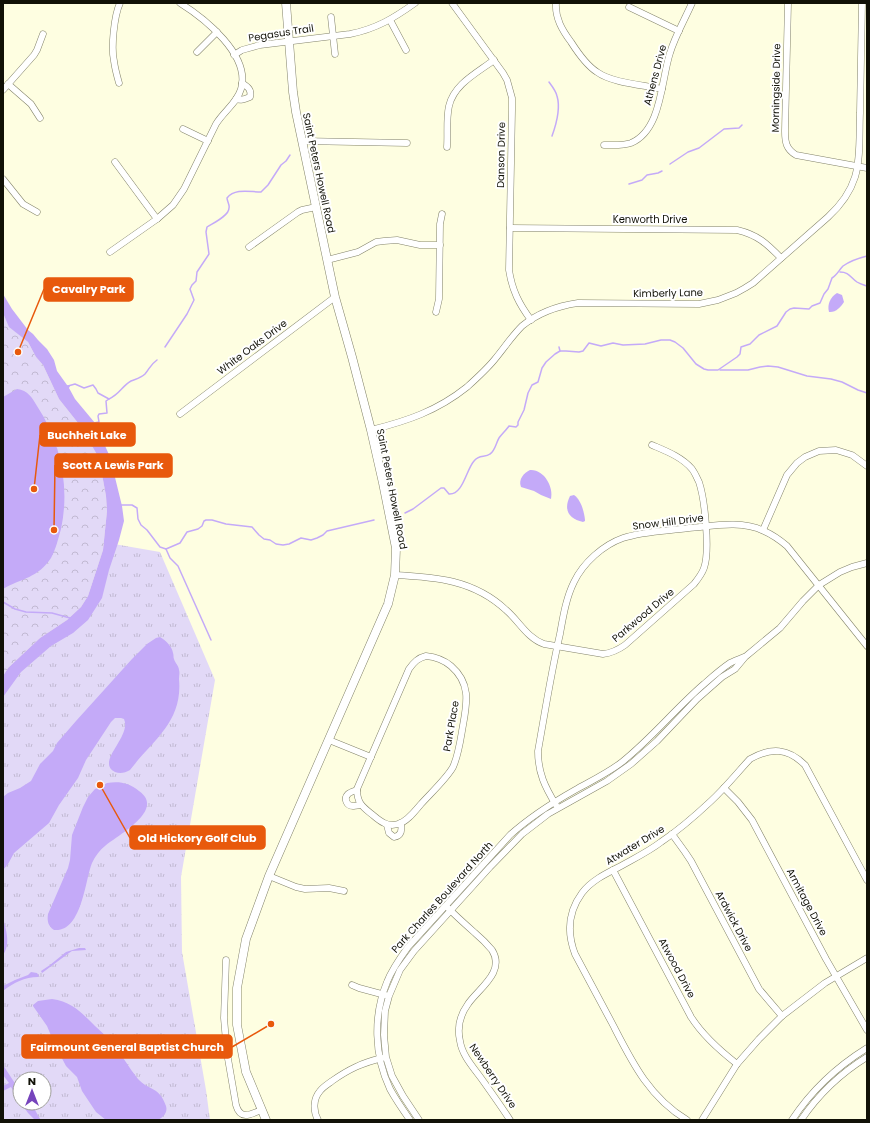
<svg xmlns="http://www.w3.org/2000/svg" width="870" height="1123" font-family="Poppins,sans-serif">
  <style>
    .grass { fill: url(#grass-tufts); fill-rule: evenodd }
    .park { fill: url(#park-crowns) }
    .water { fill: #c4aaf8 }
    .lines { fill: none; stroke-linecap: round; stroke-linejoin: round }
    .stream { stroke: #c4aaf8; stroke-width: 1.5 }
    .minor-casing { stroke: #83836a; stroke-width: 7 }
    .major-casing { stroke: #83836a; stroke-width: 9 }
    .minor { stroke: #fff; stroke-width: 6 }
    .major { stroke: #fff; stroke-width: 8 }
    .labels { text-anchor: middle; dominant-baseline: central; stroke-width: 4; stroke-linejoin: round; paint-order: stroke }
    .street-label { font-size: 10px; fill: #111107; stroke: #fff }
    .leader { fill: none; stroke: #e8590c; stroke-width: 1.5 }
    .callout-dot { fill: #e8590c; stroke: #fff; stroke-width: 1.5 }
    .callout { fill: #e8590c; stroke: #e8590c; stroke-width: 1.5 }
    .callout-label { font-size: 11px; text-anchor: middle; font-weight: bold; fill: #fff }
  </style>
  <defs>
    <pattern id="grass-tufts" width="24" height="20" patternUnits="userSpaceOnUse"><rect width="24" height="20" fill="#e2d9f7"/><path d="M3 7l-1-3M5 7V3M7 7l1-3M15 17l-1-3M17 17v-4M19 17l1-3" fill="none" stroke="#c1b9d2"/></pattern>
    <pattern id="park-crowns" width="20" height="18" patternUnits="userSpaceOnUse"><rect width="20" height="18" fill="#e2d9f7"/><path d="M2 6a3 3 0 1 1 6 0M12 15a3 3 0 1 1 6 0" fill="none" stroke="#c1b9d2"/></pattern>
  </defs>
  <rect width="100%" height="100%" fill="#fefee1"/>
  <!-- grass -->
  <path class="grass" d="M114,544L160,552L215,680L181,877L182,952L206,1090L210,1120H3V693L32,655L87,607ZM20,1079H44V1103H20Z"/>
  <!-- park -->
  <path class="park" d="M3,313L10,327L28,342L36,357L43,365L59,399L82,428L94,447L99,458L106,496L107,511L103,550L88,596L81,607L67,620L40,638L8,668L3,676Z"/>
  <!-- water -->
  <g class="water">
    <path d="M837,293L842,295L844,302C841,307 835,313 829,312C827,305 830,297 837,293Z"/>
    <path d="M3,294L12,309L28,330L33,334L38,340L47,349L54,360L57,371L67,385L70,386L69,388L75,399L95,423L110,457L122,506L124,521L119,540L109,570L102,598L88,620L73,633L51,646L21,672L3,697V676L8,668L40,638L67,620L81,607L88,596L103,550L107,511L106,496L99,458L82,428L59,399L43,365L36,357L28,342L9,327L3,313Z"/>
    <path d="M17,389C28,390 32,398 37,406C61,442 70,487 61,529C58,539 56,549 51,558C38,578 22,578 3,589V397Z"/>
    <path d="M530,470C544,469 554,487 551,499L541,495L534,491L521,487C518,479 524,473 530,470Z"/>
    <path d="M574,495C581,500 584,511 585,520V521L583,522C569,519 563,510 570,496Z"/>
    <path d="M160,637C165,640 172,646 173,653C174,656 173,656 174,659C175,663 179,666 179,670C180,673 179,676 179,679C183,722 153,740 130,770C125,773 120,774 115,772C95,762 132,737 124,719L121,718H115L111,722L86,760L78,778L59,805L49,823L14,853L8,864L3,870V797L8,793L20,788L31,781L40,764L53,751L57,743L76,721L132,659L147,644L156,638Z"/>
    <path d="M107,783C120,781 129,783 139,791C166,810 118,835 105,846C100,850 95,856 92,863C85,880 82,933 54,930C48,926 47,921 48,914L68,868L70,860L72,835L83,807L88,797L95,789Z"/>
    <path d="M3,918C6,930 11,944 3,955Z"/>
    <path d="M79,948H85L86,950L72,951L69,953L42,973L41,971L50,965L66,952Z"/>
    <path d="M31,972L37,973L39,976L38,977C25,977 13,983 3,991V986L15,980L28,975Z"/>
    <path d="M52,999C72,1002 81,1012 95,1026C101,1032 108,1037 113,1044C122,1055 129,1068 138,1079C149,1091 159,1086 166,1106C168,1113 163,1117 158,1120H106L96,1112L82,1091L77,1077L66,1066L55,1045L47,1026L33,1006V1005L38,1001Z"/>
    <path d="M3,1065L20,1091V1102L11,1087L3,1091V1086L9,1083L3,1075Z"/>
    <path d="M21,1103H30C35,1108 37,1115 41,1120H35L28,1113Z"/>
  </g>
  <g class="lines">
    <!-- stream -->
    <g class="stream">
      <path d="M549,82C552,86 556,91 557,96C561,109 556,125 552,136"/>
      <path d="M670,164L688,152L699,148L724,129L739,128L742,125"/>
      <path d="M629,184L642,180L647,175L658,173L662,171"/>
      <path d="M840,272C849,272 850,277 857,282C860,284 864,285 867,286"/>
      <path d="M165,347L187,314L194,300L190,289L192,285L196,281L197,272L209,254L206,232L207,227C213,223 229,216 229,208C230,205 227,201 227,198C235,188 250,192 261,192L268,185L281,165L286,161L290,155"/>
      <path d="M559,347L560,351"/>
      <path d="M720,370H748L760,367L768,366L778,367L807,376L831,379L842,382L858,390L867,393"/>
      <path d="M68,386L75,384L84,388L93,385L96,389L98,393L109,399C120,394 122,386 131,381C136,379 141,378 145,374C150,368 150,365 157,360"/>
      <path d="M94,423L99,422L98,416L99,414L107,413L106,401L109,399"/>
      <path d="M121,505H132L137,508L138,519L141,525L147,530L160,547L166,549L180,543L187,532L198,529L202,526L204,521L206,520H212L226,524L252,527L259,535L264,539L270,540L276,544L283,545L289,544L301,538L311,540L317,538L323,535L327,531L374,520"/>
      <path d="M405,513L413,509L441,488H444L449,494C463,495 466,470 474,461C479,454 485,458 490,454C495,451 496,443 499,438C501,435 507,429 509,426L516,427L518,425V422L524,410L528,393L532,385L538,382L542,368L546,362L555,354L560,351H566L579,352L583,351L589,343L601,346L613,343L623,345L645,344L661,340H670L675,342L683,348L696,364L704,369L708,370H718L737,357L740,354L741,347L750,344L759,335L777,326L786,312L790,309L794,308L809,309L812,306L820,303L824,294L828,289L832,278C837,275 839,270 843,266C850,261 859,258 867,256"/>
      <path d="M166,549L170,558L178,566L211,640"/>
      <path d="M3,602L15,609L26,612L52,613L70,618"/>
    </g>
    <defs>
      <g id="minor">
        <path d="M452,3L503,73L507,80L512,98V110L509,270C512,290 519,304 531,320"/>
        <path d="M556,3C555,18 562,30 571,42C578,53 586,65 597,72C612,83 644,85 662,89"/>
        <path d="M788,3L785,131C785,142 786,149 796,155L867,168"/>
        <path d="M629,7L679,31"/>
        <path d="M331,17L335,54"/>
        <path d="M390,20L406,50"/>
        <path d="M197,52L217,32"/>
        <path d="M234,55L242,50L260,45L350,34C376,29 394,18 415,3"/>
        <path d="M119,83C117,76 115,69 114,61C111,48 114,16 120,3"/>
        <path d="M8,84L31,104L40,118"/>
        <path d="M3,90L34,55L37,50L43,34"/>
        <path d="M236,99C241,101 245,99 250,97C252,90 248,87 242,83"/>
        <path d="M183,129L208,141"/>
        <path d="M302,141L407,143"/>
        <path d="M604,145C613,145 622,146 631,143C662,130 661,80 670,53C675,36 685,19 692,3"/>
        <path d="M447,147C448,134 446,119 449,106C454,84 477,73 494,60"/>
        <path d="M115,162L157,219"/>
        <path d="M3,179L23,204L37,212"/>
        <path d="M510,228L737,230C758,235 766,243 781,258"/>
        <path d="M249,247L298,212L302,210L316,207"/>
        <path d="M110,252L157,219L173,205L184,189L216,124C224,111 237,103 241,89C251,55 204,18 180,3"/>
        <path d="M327,260L358,252L376,242L384,241L397,240L420,245H440"/>
        <path d="M436,312L439,299L440,224L442,214"/>
        <path d="M180,414L335,297"/>
        <path d="M371,430C407,421 437,411 467,387C477,378 487,369 495,359C504,348 512,336 522,326C538,313 557,306 578,303L699,304L718,300L736,293L745,288L753,283L828,217C840,206 850,193 855,177C861,157 859,134 860,113C861,76 861,40 862,3"/>
        <path d="M763,530L787,475L797,463L805,457L819,451L836,450L852,455L867,466"/>
        <path d="M395,575C436,577 474,580 506,610C519,621 527,638 544,644L603,654C612,653 618,650 625,645L694,584C698,579 702,574 704,568C710,551 705,500 699,482C697,478 695,473 692,469C682,457 666,451 652,445"/>
        <path d="M426,656C436,657 444,660 451,666C473,685 466,707 462,731C460,743 458,756 453,767C447,778 430,794 421,804C415,811 407,822 398,824C388,827 381,822 374,816C363,807 357,804 357,789L409,669C414,662 418,658 426,656Z"/>
        <path d="M329,740L371,757"/>
        <path d="M724,788L738,802L752,820L826,959L867,1030"/>
        <path d="M357,790C354,791 350,792 348,794C343,799 347,806 353,806C354,806 360,805 360,805"/>
        <path d="M556,805C545,787 538,773 538,751C545,712 551,673 560,634C563,617 566,598 574,582C583,563 603,545 623,538C644,531 667,531 689,528C713,526 741,520 764,531C773,535 780,540 787,546L867,646"/>
        <path d="M387,825L389,833L394,837C402,836 402,829 401,823"/>
        <path d="M672,834L685,852L691,861L759,989L782,1016"/>
        <path d="M613,870L691,1017C703,1036 719,1050 737,1064"/>
        <path d="M269,876L296,887L305,889L329,888L344,891"/>
        <path d="M448,908C457,917 466,925 475,933C481,938 487,944 492,950C506,972 478,989 468,1004C460,1015 457,1028 460,1041C462,1055 473,1067 481,1078C491,1092 501,1106 510,1120"/>
        <path d="M226,960L224,1018L227,1053L236,1105C240,1120 250,1115 261,1110"/>
        <path d="M352,985L359,988L385,995"/>
        <path d="M318,1120C313,1111 313,1099 320,1091C323,1087 328,1084 332,1081C349,1069 362,1063 382,1058"/>
        <path d="M410,1120C403,1110 396,1100 390,1089C374,1055 373,1016 387,982C392,969 400,958 408,947L510,835C530,817 552,803 575,790C591,781 608,773 622,762C652,738 675,709 704,684C712,677 721,669 730,663C734,661 739,659 744,657"/>
        <path d="M419,1120L403,1096L392,1076L386,1057L384,1035L385,1011L389,996L400,970L414,951L490,867L522,834L548,814L607,781L631,764L657,741L697,699L722,677L735,669L745,657L780,628L803,601L819,585L840,572L852,567L867,563"/>
        <path d="M687,1120C649,1097 632,1062 613,1025C600,1001 588,978 575,954C567,933 568,912 582,893C591,881 605,874 619,867C633,859 648,852 661,842C679,830 695,816 711,801C725,788 737,773 750,759C771,747 788,748 805,765L867,880"/>
        <path d="M702,1120L737,1064L759,1039L782,1016L825,983L867,958"/>
        <path d="M792,1120C811,1091 838,1066 867,1048"/>
        <path d="M801,1120C818,1095 841,1073 867,1057"/>
      </g>
      <path id="major" d="M266,1120L246,1072L237,1025V988L246,939L269,876L388,604L395,575L396,548L383,483L371,430L352,357L335,297L296,112L293,92L286,3"/>
    </defs>
    <!-- minor casing -->
    <use href="#minor" class="minor-casing"/>
    <!-- major casing -->
    <use href="#major" class="major-casing"/>
    <!-- minor -->
    <use href="#minor" class="minor"/>
    <!-- major -->
    <use href="#major" class="major"/>
  </g>
  <g class="labels">
    <!-- street labels -->
    <g class="street-label">
      <text transform="translate(281 33) rotate(-9)">Pegasus Trail</text>
      <text transform="translate(655 75) rotate(-75)">Athens Drive</text>
      <text transform="translate(776 88) rotate(-89)">Morningside Drive</text>
      <text transform="translate(501 155) rotate(-89)">Danson Drive</text>
      <text transform="translate(319 173) rotate(78)">Saint Peters Howell Road</text>
      <text x="650" y="219">Kenworth Drive</text>
      <text transform="translate(668 293) rotate(-1)">Kimberly Lane</text>
      <text transform="translate(252 347) rotate(-37)">White Oaks Drive</text>
      <text transform="translate(392 489) rotate(79)">Saint Peters Howell Road</text>
      <text transform="translate(668 522) rotate(-7)">Snow Hill Drive</text>
      <text transform="translate(643 615) rotate(-40)">Parkwood Drive</text>
      <text transform="translate(451 726) rotate(-80)">Park Place</text>
      <text transform="translate(635 845) rotate(-31)">Atwater Drive</text>
      <text transform="translate(442 897) rotate(-48)">Park Charles Boulevard North</text>
      <text transform="translate(807 902) rotate(62)">Armitage Drive</text>
      <text transform="translate(734 921) rotate(62)">Ardwick Drive</text>
      <text transform="translate(677 968) rotate(62)">Atwood Drive</text>
      <text transform="translate(493 1076) rotate(56)">Newberry Drive</text>
    </g>
  </g>
  <!-- callouts -->
  <path class="leader" d="M18 352L44 289M34 489L40 435M54 530L55 465M100 785L130 838M271 1024L232 1047"/>
  <g class="callout-dot">
    <circle cx="18" cy="352" r="4"/>
    <circle cx="34" cy="489" r="4"/>
    <circle cx="54" cy="530" r="4"/>
    <circle cx="100" cy="785" r="4"/>
    <circle cx="271" cy="1024" r="4"/>
  </g>
  <g class="callout">
    <rect x="44" y="278" width="89" height="23" rx="4"/>
    <rect x="40" y="423" width="95" height="23" rx="4"/>
    <rect x="55" y="454" width="117" height="23" rx="4"/>
    <rect x="130" y="826" width="135" height="23" rx="4"/>
    <rect x="22" y="1035" width="210" height="23" rx="4"/>
  </g>
  <g class="callout-label">
    <text x="89" y="293">Cavalry Park</text>
    <text x="87" y="439">Buchheit Lake</text>
    <text x="113" y="469">Scott A Lewis Park</text>
    <text x="197" y="842">Old Hickory Golf Club</text>
    <text x="127" y="1051">Fairmount General Baptist Church</text>
  </g>
  <!-- border -->
  <rect width="870" height="1123" fill="none" stroke="#111107" stroke-width="8"/>
  <!-- north arrow -->
  <g transform="translate(32 1091)"><circle r="19" fill="#ffffff" stroke="#a0a09c"/>
  <path d="M0-3L7 15L0 10L-7 15Z" fill="#7644bc"/>
  <text y="-6" font-size="11" font-weight="bold" text-anchor="middle" fill="#111107">N</text>
  </g>
</svg>
